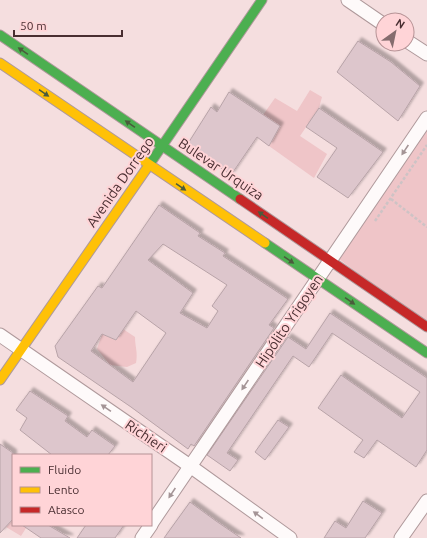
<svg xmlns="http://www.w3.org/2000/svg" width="427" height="538" font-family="Ubuntu,sans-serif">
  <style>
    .green { fill: #efc5c8 }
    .building { fill: #ddc6cc; stroke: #b8a3a8; fill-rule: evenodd; filter: url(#shadow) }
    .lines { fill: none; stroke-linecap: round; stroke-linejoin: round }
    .street-casing { stroke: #af999b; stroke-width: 15 }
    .fast-casing { stroke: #af999b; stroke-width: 11 }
    .slow-casing { stroke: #af999b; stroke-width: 11 }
    .jam-casing { stroke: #af999b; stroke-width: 11 }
    .path { stroke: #cdc3c5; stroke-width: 2.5; stroke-dasharray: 3 2; stroke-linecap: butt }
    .street { stroke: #fefafa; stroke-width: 13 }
    .fast { stroke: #4caf50; stroke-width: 9 }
    .slow { stroke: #ffc107; stroke-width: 9 }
    .jam { stroke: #c62828; stroke-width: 9 }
    .oneway { fill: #4a5b3c }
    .oneway2 { fill: #a49496 }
    .labels { text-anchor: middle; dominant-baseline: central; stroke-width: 4; stroke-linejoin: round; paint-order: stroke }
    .street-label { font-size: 14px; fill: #492e31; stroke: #ffd4d7 }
  </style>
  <defs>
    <filter id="shadow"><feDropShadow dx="3.5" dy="-3.5" stdDeviation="1" flood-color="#0004"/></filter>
  </defs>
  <rect width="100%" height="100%" fill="#f5dedf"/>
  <!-- green -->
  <g class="green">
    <path d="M310,90L322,97L319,108L300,136L327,154L314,178L269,146L279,126L263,115L275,98L297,111Z"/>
    <path d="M427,118V327L334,255Z"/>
    <path d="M123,329L135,337C135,347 138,352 136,363L127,367L110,365L97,349L102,334L116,340Z"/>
    <path d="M13,519V525H28L21,536L6,527Z"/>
  </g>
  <!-- building -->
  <g class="building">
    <path d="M358,41L391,62L420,86L398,121L337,72Z"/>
    <path d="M229,92L280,126L269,146L257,137L231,175L187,145L211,107L217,112Z"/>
    <path d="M319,108L383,152L348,198L317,177L337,148L306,127Z"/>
    <path d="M159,205L200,233L198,236L225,253L223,256L288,299L269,325L274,328L194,446L191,444L188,449L131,407L58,357L55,346L98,286L102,288ZM163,244L227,285L212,306L218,311L207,328L180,313L193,293L148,260ZM136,311L166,333L133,382L91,351L102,334L116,340Z"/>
    <path d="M330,313L427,378V450L416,467L377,440L364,458L354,452L363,440L318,408L341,375L402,418L420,392L332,333L309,367L293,356L227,453L238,460L230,471L207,455L288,337L306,349Z"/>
    <path d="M30,391L68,416L65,421L87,437L92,430L115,446L108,455H52L20,430L27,418L16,410Z"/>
    <path d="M278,420L289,427L265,460L255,452Z"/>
    <path d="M0,444L13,453V519L0,533Z"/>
    <path d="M363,501L382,513L365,538H324L335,521L346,528Z"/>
    <path d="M190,502L216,521L241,538H164Z"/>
    <path d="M22,525H48L70,538H41Z"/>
    <path d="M86,525H124L115,538H77Z"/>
  </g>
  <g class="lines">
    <defs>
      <g id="street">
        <path d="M348,0L383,24"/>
        <path d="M407,41L427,54"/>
        <path d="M0,335L190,466L290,538"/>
        <path d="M151,524L427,118"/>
        <path d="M142,538L151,525"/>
        <path d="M401,538L427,501"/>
      </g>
      <g id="fast">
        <path d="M0,35L240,199"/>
        <path d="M147,168L262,0"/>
        <path d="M265,243L427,353"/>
      </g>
      <g id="slow">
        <path d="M0,63L265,243"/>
        <path d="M0,380L147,168"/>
      </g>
      <path id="jam" d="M240,199L427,327"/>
    </defs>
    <!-- street casing -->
    <use href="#street" class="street-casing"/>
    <!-- fast casing -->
    <use href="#fast" class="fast-casing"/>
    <!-- slow casing -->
    <use href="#slow" class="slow-casing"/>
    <!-- jam casing -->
    <use href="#jam" class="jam-casing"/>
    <!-- path -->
    <g class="path">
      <path d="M391,199L427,227"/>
      <path d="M375,221L427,145"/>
    </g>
    <!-- street -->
    <use href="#street" class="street"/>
    <!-- fast -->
    <use href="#fast" class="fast"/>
    <!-- slow -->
    <use href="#slow" class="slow"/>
    <!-- jam -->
    <use href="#jam" class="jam"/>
  </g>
  <!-- one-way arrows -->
  <defs><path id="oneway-solid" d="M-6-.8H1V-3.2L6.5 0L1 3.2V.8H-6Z"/></defs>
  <g class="oneway">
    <use href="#oneway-solid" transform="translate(23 51) rotate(-146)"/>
    <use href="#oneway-solid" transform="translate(44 93) rotate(34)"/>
    <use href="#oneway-solid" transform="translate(130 124) rotate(-146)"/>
    <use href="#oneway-solid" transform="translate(181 187) rotate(34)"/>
    <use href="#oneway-solid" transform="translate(263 215) rotate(-146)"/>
    <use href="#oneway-solid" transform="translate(289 260) rotate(34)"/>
    <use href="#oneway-solid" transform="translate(350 301) rotate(34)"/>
  </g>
  <g class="oneway2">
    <use href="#oneway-solid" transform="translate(405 150) rotate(124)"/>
    <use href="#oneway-solid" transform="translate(245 385) rotate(124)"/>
    <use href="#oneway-solid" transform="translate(106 408) rotate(-146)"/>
    <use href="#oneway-solid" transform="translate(172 493) rotate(124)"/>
    <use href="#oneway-solid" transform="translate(258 515) rotate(-144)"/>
  </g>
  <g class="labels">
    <!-- street labels -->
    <g class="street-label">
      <text transform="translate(221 169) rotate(34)">Bulevar Urquiza</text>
      <text transform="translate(120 182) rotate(-55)">Avenida Dorrego</text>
      <text transform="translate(289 321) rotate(-56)">Hipólito Yrigoyen</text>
      <text transform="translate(146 436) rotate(34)">Richieri</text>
    </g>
  </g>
  <!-- legend -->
  <rect x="12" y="454" width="140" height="72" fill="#ffd4d7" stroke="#b69295"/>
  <rect x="20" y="467" width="20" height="6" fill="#4caf50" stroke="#b69295"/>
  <text x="48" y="474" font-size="12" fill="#492e31">Fluido</text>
  <rect x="20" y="487" width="20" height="6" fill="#ffc107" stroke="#b69295"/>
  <text x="48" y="494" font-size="12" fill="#492e31">Lento</text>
  <rect x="20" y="507" width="20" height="6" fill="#c62828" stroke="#b69295"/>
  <text x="48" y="514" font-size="12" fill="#492e31">Atasco</text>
  <!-- north arrow -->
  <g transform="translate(395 32) rotate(33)"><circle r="19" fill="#ffd4d7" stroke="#b69295"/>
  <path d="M0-3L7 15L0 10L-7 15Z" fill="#856c6e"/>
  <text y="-6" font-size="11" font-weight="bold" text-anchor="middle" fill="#492e31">N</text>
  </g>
  <!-- scale -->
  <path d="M14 30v6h108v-6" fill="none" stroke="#492e31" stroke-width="2"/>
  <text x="20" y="30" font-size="12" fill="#492e31" stroke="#ffd4d7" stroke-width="3" paint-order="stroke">50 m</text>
</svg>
